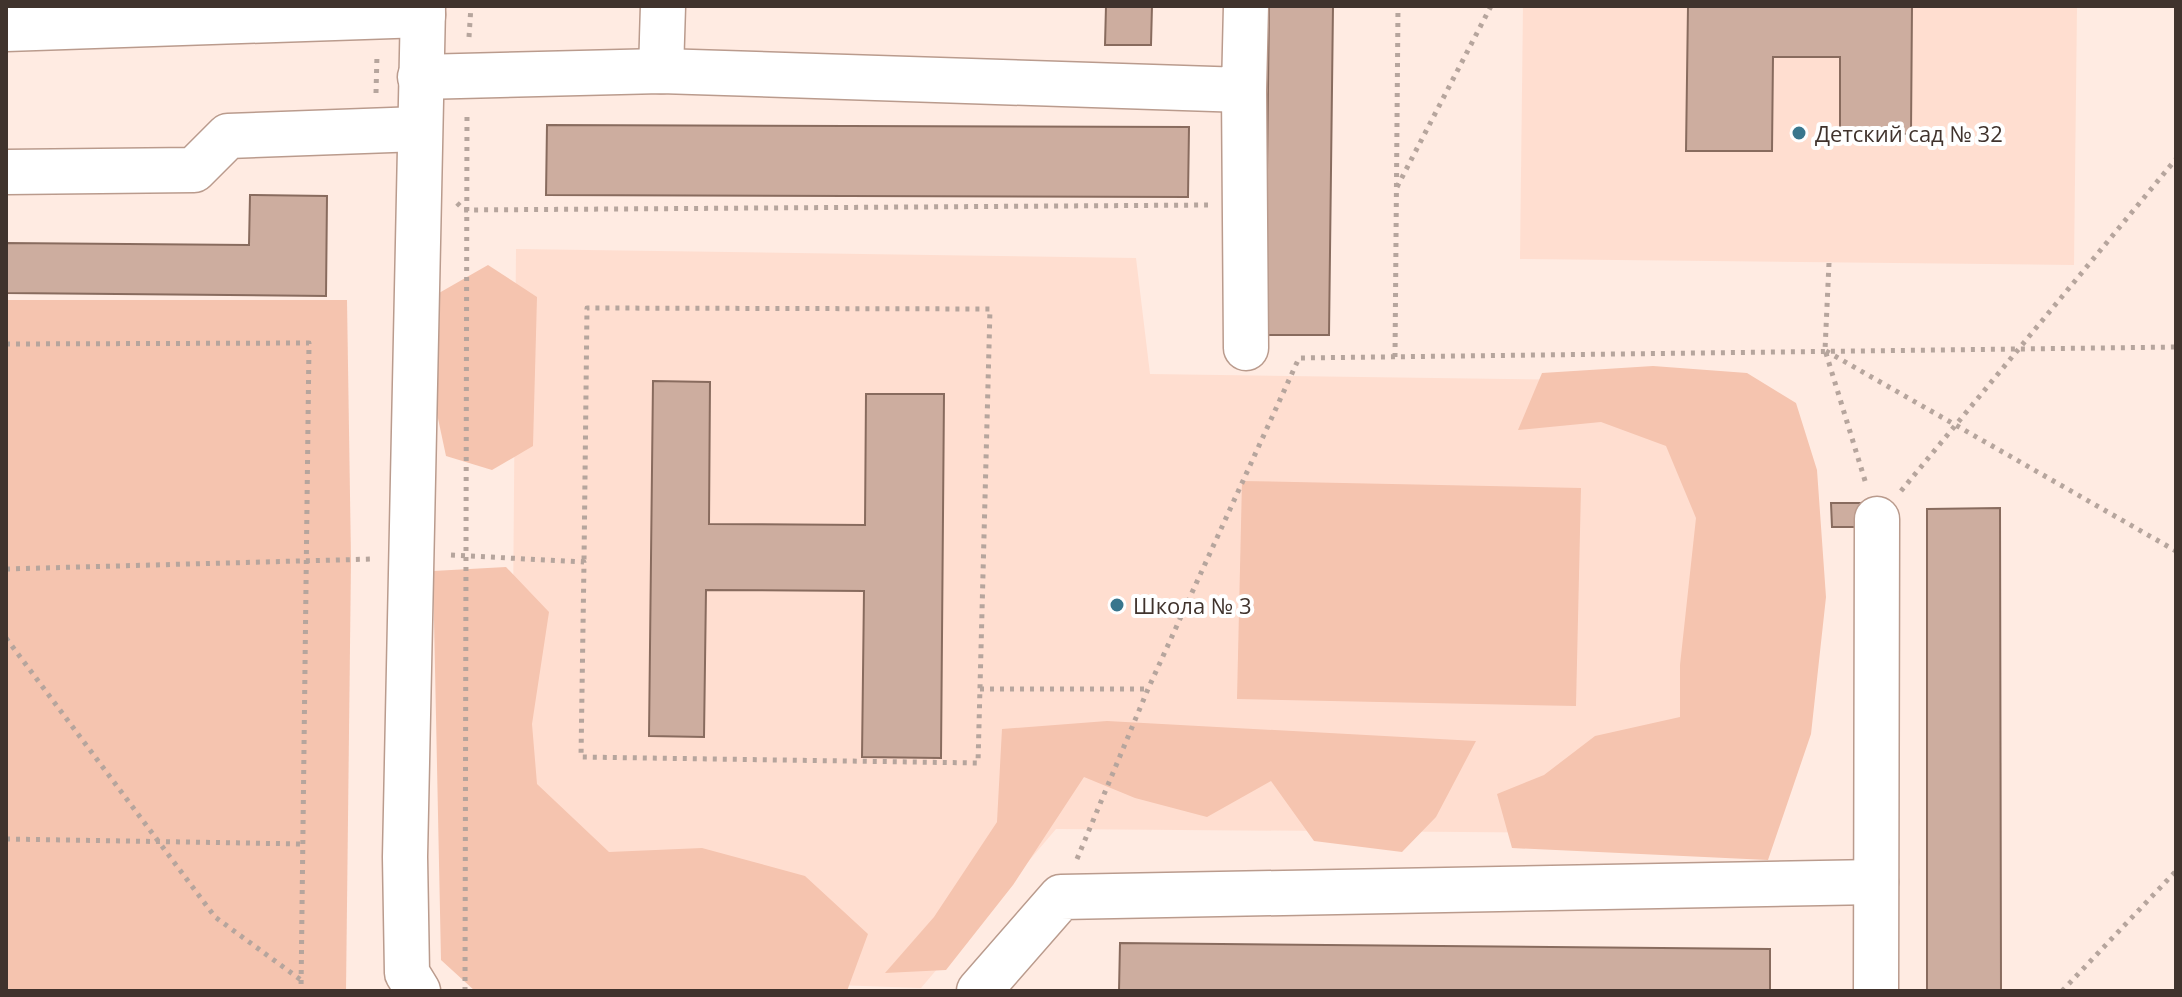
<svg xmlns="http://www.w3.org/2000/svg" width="2182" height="997" font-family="'Open Sans',sans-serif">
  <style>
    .built { fill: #ffded0 }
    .green { fill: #f5c4af }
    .building { fill: #cdad9f; stroke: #886b5e; stroke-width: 2 }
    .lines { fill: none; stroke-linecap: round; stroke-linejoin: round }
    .minor-casing { stroke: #ba9b8d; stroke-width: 47 }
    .path { stroke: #b6a59d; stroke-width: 5; stroke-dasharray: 4 6; stroke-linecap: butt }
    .minor { stroke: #fff; stroke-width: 44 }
    .poi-dot { fill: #39768d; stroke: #fff; stroke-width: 3 }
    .labels { text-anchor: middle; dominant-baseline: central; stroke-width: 8; stroke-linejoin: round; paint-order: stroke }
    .poi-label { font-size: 22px; fill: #40332d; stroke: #fff; text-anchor: start }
  </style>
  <rect width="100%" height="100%" fill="#ffebe2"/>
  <!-- built -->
  <g class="built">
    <path d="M1523,6H2077L2074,265L1520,259Z"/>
    <path d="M516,249L1136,258L1150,374L1723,382L1720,834L1056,829L921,988L510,974Z"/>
  </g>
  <!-- green -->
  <g class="green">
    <path d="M488,265L537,297L533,446L492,470L446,456L436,409L439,293Z"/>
    <path d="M6,300H347L351,560L346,991H6Z"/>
    <path d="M1653,366L1747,373L1796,403L1817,470L1826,597L1811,734L1768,860L1512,848L1497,794L1544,775L1595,736L1680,717V665L1696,518L1666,446L1601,422L1518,430L1542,373Z"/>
    <path d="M1242,481L1581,488L1576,706L1237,699Z"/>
    <path d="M506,567L549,612L532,724L537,784L609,852L702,848L805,876L868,934L847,991H475L441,960L433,571Z"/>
    <path d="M1107,721L1476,741L1436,817L1402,852L1314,841L1271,781L1207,817L1135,798L1084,777L1013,885L946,970L885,973L934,917L997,822L1002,729Z"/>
  </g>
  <!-- building -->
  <g class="building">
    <path d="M1106,6H1152L1151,45H1105Z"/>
    <path d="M1269,6H1333L1329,335H1265Z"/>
    <path d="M1688,6H1912L1911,134L1840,133V57H1773L1772,151H1686Z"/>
    <path d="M547,125L1189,127L1188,197L546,195Z"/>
    <path d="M250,195L327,196L326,296L6,293V243L249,245Z"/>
    <path d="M653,381L710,382L709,524L865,525L866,394H944L941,758L862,757L864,591L706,590L704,737L649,736Z"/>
    <path d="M1831,503H1870V527H1832Z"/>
    <path d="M2000,508L2001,991H1927V509Z"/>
    <path d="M1120,943L1770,949V991H1119Z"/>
  </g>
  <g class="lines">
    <defs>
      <g id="minor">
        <path d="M6,29L423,15"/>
        <path d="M661,71L663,6"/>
        <path d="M420,77L661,71L1244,90L1246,6"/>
        <path d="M1244,90L1246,348"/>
        <path d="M6,172L194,170L228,136L419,129"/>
        <path d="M418,991L407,973L405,857L423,6"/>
        <path d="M979,991L1061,897L1876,882"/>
        <path d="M1876,991L1877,519"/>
      </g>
    </defs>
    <!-- minor casing -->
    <use href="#minor" class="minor-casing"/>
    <!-- path -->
    <g class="path">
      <path d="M469,37L471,6"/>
      <path d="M376,93L377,55"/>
      <path d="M1397,187L1491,6"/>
      <path d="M457,203L464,210L1208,205"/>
      <path d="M1829,263L1825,350L1866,484"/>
      <path d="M6,344L309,343L301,991"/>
      <path d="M1826,351L2176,551"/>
      <path d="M1395,357L1398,6"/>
      <path d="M1901,491L2176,159"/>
      <path d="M451,555L584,562L581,757L978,763L990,309L587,308L584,562"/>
      <path d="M6,569L373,559"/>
      <path d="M6,638L215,917L301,980"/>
      <path d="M980,689H1148"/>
      <path d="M6,839L303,844"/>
      <path d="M1077,859L1148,689L1299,358L2176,347"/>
      <path d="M465,991L467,115"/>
      <path d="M2062,991L2176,871"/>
    </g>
    <!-- minor -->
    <use href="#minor" class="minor"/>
  </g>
  <!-- markers -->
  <g class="poi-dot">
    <circle cx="1799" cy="133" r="8"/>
    <circle cx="1117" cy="605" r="8"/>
  </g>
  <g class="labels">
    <!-- poi labels -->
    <g class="poi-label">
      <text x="1815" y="133">Детский сад № 32</text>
      <text x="1133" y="605">Школа № 3</text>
    </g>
  </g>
  <!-- border -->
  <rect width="2182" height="997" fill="none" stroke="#40332d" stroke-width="16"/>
</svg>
